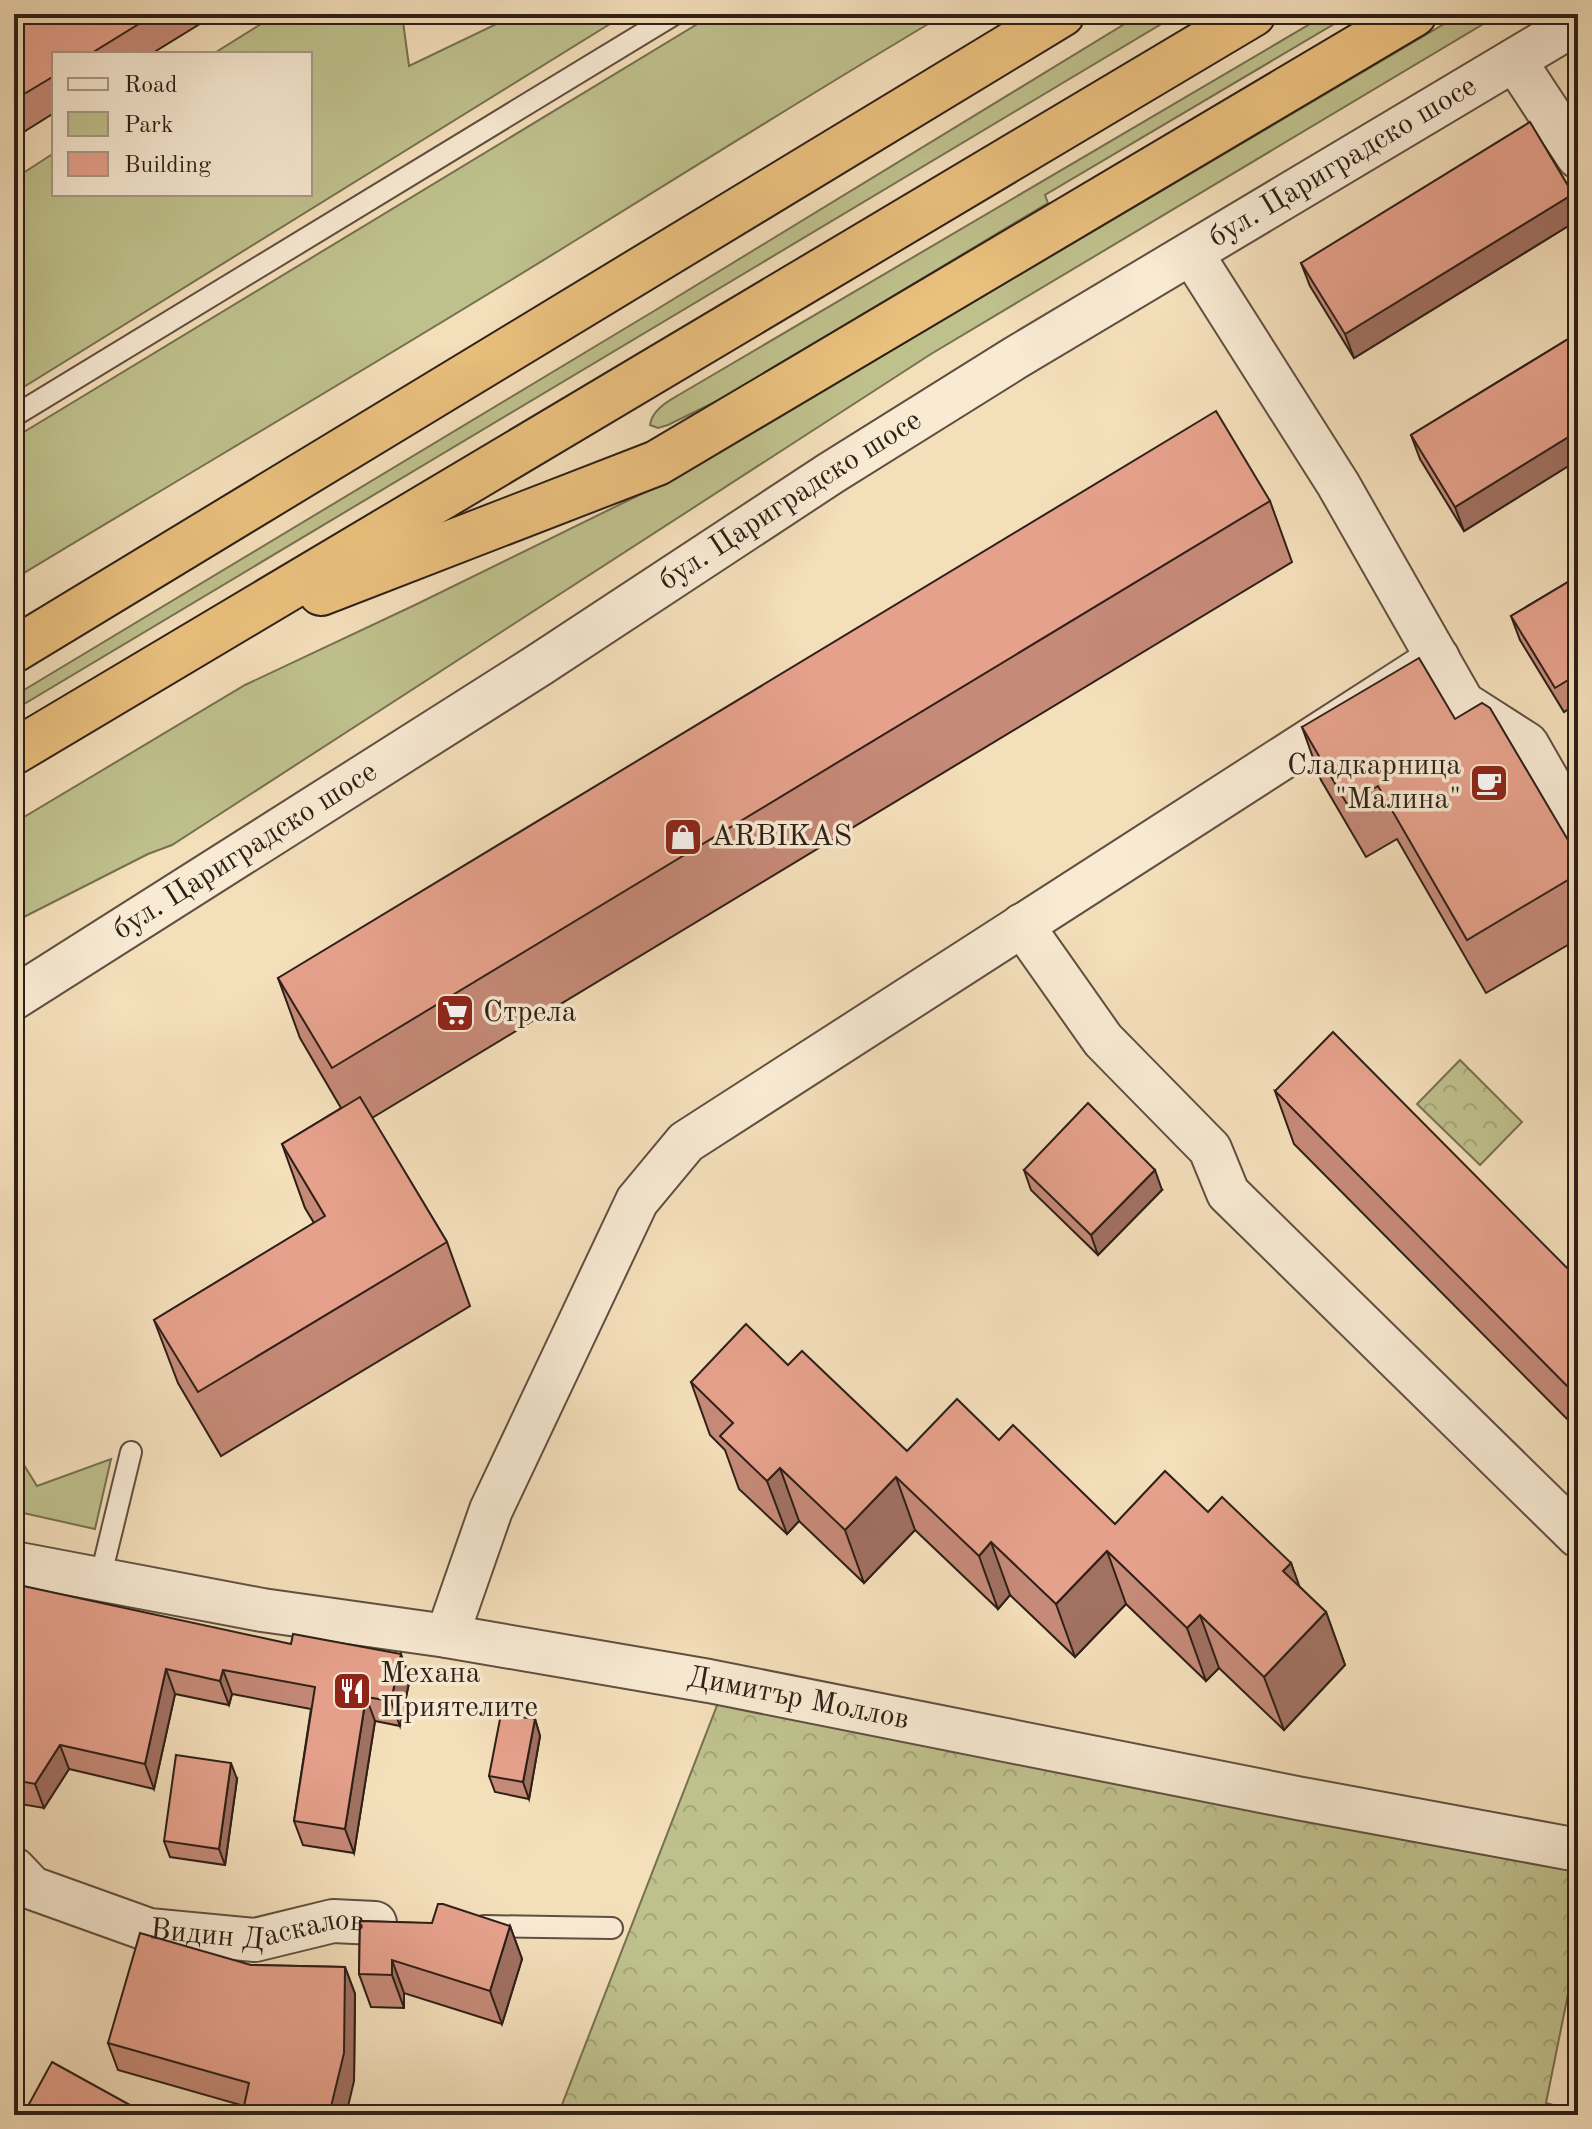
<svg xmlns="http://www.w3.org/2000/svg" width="1592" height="2129" font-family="'Old Standard TT',serif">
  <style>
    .green { fill: #bfc18d; stroke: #767052; stroke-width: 2 }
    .forest { fill: url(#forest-crowns); stroke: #767052; stroke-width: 2 }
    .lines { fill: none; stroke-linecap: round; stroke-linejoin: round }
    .service-casing { stroke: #604f40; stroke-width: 24 }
    .minor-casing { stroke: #604f40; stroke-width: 46 }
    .trunk-casing { stroke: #2e1f17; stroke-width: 48 }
    .service { stroke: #f8ead3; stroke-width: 20 }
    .minor { stroke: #f8ead3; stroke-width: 42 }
    .trunk { stroke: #eac07e; stroke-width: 44 }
    .wall { fill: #c68a78; stroke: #2e1f17; stroke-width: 2 }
    .shaded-wall { fill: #a17162; stroke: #2e1f17; stroke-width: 2 }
    .building { fill: #e6a18c; stroke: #2e1f17; stroke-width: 2 }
    .labels { text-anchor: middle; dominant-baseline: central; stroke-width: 7; stroke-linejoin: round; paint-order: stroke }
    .street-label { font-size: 30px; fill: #2e1f17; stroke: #f8ead3 }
    .poi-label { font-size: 30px; fill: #2e1f17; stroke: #f8ead3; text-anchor: start }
  </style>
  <defs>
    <pattern id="forest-crowns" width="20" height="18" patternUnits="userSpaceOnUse" patternTransform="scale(2)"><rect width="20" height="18" fill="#bfc18d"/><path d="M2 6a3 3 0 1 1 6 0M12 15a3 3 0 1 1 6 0" fill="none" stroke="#a4a579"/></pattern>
  </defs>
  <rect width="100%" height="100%" fill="#f4dfbb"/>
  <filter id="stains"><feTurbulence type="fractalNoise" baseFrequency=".0025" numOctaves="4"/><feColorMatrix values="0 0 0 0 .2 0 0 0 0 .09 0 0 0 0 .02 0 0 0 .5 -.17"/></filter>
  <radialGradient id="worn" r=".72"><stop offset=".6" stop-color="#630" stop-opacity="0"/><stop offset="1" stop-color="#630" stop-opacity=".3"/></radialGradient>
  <!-- green -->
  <g class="green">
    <path d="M277,14H402L409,66L507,19L506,14H626L14,393V179L54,153V194H310V54H213Z"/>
    <path d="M714,14H945C825,85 707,159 589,232C399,350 206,463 14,579V438Z"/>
    <path d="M1141,14H1178L14,710V696L654,311Z"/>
    <path d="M1327,14H1351L1045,195L1048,203L723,398L668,425L658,428L650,425C652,409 669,401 682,393Z"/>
    <path d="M1461,14H1500L931,354L172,845L148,854L14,922V823L245,685L417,604L684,473Z"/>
    <path d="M14,1449L37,1486L111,1459L95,1529L14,1511Z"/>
  </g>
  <!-- forest -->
  <g class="forest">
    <path d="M1460,1060L1522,1122L1480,1165L1417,1104Z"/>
    <path d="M725,1685L1578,1850V1945L1546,2103L1578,2112V2115H558Z"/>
  </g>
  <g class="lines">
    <defs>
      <g id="service">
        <path d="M14,416L675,14"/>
        <path d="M100,1579L131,1452"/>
        <path d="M484,1926L612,1928"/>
      </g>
      <g id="minor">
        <path d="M1515,61L1578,157"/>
        <path d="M1192,254L1338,484L1463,703L1527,744L1578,833"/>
        <path d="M1022,925L1103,1040L1210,1149L1228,1193L1578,1536"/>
        <path id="s1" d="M14,998L539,665L831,473L1015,358L1578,22"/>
        <path id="s2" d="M14,1563L262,1610L447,1636L709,1681L1297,1798L1578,1850"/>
        <path d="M447,1636L491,1510L637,1201L686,1142L1438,658"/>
        <path id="s3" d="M14,1869L32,1888L149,1930L255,1940L333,1921L375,1923"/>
      </g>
      <g id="trunk">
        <path d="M321,593L657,463L1414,14"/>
        <path d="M14,650L1062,14"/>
        <path d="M14,752L1253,14"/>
      </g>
    </defs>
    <!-- service casing -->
    <use href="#service" class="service-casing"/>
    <!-- minor casing -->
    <use href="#minor" class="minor-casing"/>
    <!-- trunk casing -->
    <use href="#trunk" class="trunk-casing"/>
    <!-- service -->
    <use href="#service" class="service"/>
    <!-- minor -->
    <use href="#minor" class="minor"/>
    <!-- trunk -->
    <use href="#trunk" class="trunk"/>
  </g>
  <!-- wall -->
  <g class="wall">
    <path d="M14,14H216L151,54H54V113L14,138Z"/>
    <path d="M1573,194L1578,206V220L1354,358L1310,286L1301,263Z"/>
    <path d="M1578,333V460L1464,531L1420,459L1411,435Z"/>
    <path d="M1270,501L1292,562L372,1118L447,1242L470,1306L221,1456L178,1383L154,1320L314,1223L305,1208L282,1144L341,1108L300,1038L278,978Z"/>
    <path d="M1578,576V703L1564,712L1520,640L1511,616Z"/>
    <path d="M1455,719L1578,857V939L1486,993L1397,839L1366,857L1321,780L1302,727Z"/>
    <path d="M1275,1091L1578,1279V1430L1294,1144Z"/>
    <path d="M1024,1170L1162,1190L1098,1255L1031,1190Z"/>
    <path d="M788,1365L907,1451L999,1440L1115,1524L1208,1512L1291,1563L1299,1586L1326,1612L1345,1665L1284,1730L1219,1668L1206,1681L1126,1604L1075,1657L1010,1595L998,1609L915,1530L864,1583L799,1521L787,1534L739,1489L725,1450L710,1435L691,1382Z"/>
    <path d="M14,1584L410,1678L400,1726L375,1721L354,1853L303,1845L294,1821L311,1709L232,1694L229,1705L175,1694L154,1789L69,1769L44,1808L14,1803Z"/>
    <path d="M535,1719L540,1736L529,1799L495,1792L489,1776Z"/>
    <path d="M237,1779L225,1865L170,1857L164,1841Z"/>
    <path d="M360,1921L510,1926L522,1959L502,2024L404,1993V2008L371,2007L359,1974Z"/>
    <path d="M251,1965L345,1967L355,1994L354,2081L244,2106L118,2070L108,2043Z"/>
  </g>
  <!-- shaded-wall -->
  <g class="shaded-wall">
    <path d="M1573,194L1578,206V220L1354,358L1345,334Z"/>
    <path d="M1578,431V460L1464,531L1455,507Z"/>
    <path d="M1155,1170L1162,1190L1098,1255L1091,1235Z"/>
    <path d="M780,1468L799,1521L787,1534L767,1481Z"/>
    <path d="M896,1477L915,1530L864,1583L845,1530Z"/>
    <path d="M991,1542L1010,1595L998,1609L979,1556Z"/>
    <path d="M1107,1551L1126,1604L1075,1657L1056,1604Z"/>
    <path d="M1291,1563L1310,1616L1283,1571Z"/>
    <path d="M1326,1612L1345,1665L1284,1730L1264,1677Z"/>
    <path d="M1200,1615L1219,1668L1206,1681L1187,1628Z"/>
    <path d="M401,1654L410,1678L400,1726L391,1701Z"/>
    <path d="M166,1669L175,1694L154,1789L145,1764Z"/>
    <path d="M223,1670L232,1694L229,1705L220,1681Z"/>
    <path d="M366,1697L375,1721L354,1853L345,1829Z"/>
    <path d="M535,1719L540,1736L529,1799L523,1782Z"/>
    <path d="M60,1745L69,1769L44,1808L35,1784Z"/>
    <path d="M231,1763L237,1779L225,1865L219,1849Z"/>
    <path d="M510,1926L522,1959L502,2024L490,1991Z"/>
    <path d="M392,1960L404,1993V2008L392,1975Z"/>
    <path d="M345,1967L355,1994L354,2081L346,2115H329Z"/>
  </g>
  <!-- building -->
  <g class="building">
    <path d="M14,14H155L90,54H54V76L14,100Z"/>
    <path d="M1530,122L1573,194L1345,334L1301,263Z"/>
    <path d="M1578,333V431L1455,507L1411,435Z"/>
    <path d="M1216,411L1270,501L332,1068L278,978Z"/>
    <path d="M1578,576V674L1555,688L1511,616Z"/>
    <path d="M1419,658L1455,719L1482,703L1490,708L1578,857V874L1467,940L1378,786L1347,804L1302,727Z"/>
    <path d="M1333,1032L1578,1279V1397L1275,1091Z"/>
    <path d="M360,1097L447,1242L198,1392L154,1320L325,1216L282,1144Z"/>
    <path d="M1088,1103L1155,1170L1091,1235L1024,1170Z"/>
    <path d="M746,1324L788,1365L802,1351L907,1451L957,1399L999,1440L1013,1425L1115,1524L1165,1471L1208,1512L1222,1497L1291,1563L1283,1571L1326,1612L1264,1677L1200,1615L1187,1628L1107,1551L1056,1604L991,1542L979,1556L896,1477L845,1530L780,1468L767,1481L720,1436L733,1423L691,1382Z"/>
    <path d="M14,1584L291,1644L293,1634L401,1654L391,1701L366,1697L345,1829L294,1821L315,1687L223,1670L220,1681L166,1669L145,1764L60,1745L35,1784L14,1780Z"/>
    <path d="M501,1714L535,1719L523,1782L489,1776Z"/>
    <path d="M176,1755L231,1763L219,1849L164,1841Z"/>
    <path d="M438,1904H443L510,1926L490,1991L392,1960V1975L359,1974L360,1921L432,1923Z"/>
    <path d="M140,1933L251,1965L345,1967L344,2053L329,2115H242L249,2083L108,2043Z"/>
    <path d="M52,2062L148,2115H23Z"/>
  </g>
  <!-- icons -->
  <defs>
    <symbol id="cafe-square" viewBox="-11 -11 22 22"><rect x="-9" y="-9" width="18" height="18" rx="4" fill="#8f2418" stroke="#f8ead3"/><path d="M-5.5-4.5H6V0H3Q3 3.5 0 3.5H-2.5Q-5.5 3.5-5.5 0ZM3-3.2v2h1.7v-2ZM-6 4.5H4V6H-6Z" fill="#fff"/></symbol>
    <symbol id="shop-square" viewBox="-11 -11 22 22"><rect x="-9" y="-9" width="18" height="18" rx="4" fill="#8f2418" stroke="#f8ead3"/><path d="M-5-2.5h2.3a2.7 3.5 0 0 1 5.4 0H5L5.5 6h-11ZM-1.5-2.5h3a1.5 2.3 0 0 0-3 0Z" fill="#fff"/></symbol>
    <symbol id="supermarket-square" viewBox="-11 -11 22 22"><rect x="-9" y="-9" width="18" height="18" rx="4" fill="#8f2418" stroke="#f8ead3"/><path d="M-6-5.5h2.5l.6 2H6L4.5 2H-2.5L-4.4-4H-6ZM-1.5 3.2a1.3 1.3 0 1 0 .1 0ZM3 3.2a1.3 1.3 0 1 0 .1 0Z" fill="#fff"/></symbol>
    <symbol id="restaurant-square" viewBox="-11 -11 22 22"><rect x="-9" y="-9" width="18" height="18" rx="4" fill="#8f2418" stroke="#f8ead3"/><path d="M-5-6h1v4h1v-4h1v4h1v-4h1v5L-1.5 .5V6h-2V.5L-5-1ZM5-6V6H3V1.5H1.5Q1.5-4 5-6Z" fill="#fff"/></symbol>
  </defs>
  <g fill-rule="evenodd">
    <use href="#cafe-square" x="1467" y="761" width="44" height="44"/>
    <use href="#shop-square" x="661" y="815" width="44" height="44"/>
    <use href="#supermarket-square" x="433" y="991" width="44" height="44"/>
    <use href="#restaurant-square" x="330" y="1669" width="44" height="44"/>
  </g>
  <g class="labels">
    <!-- street labels -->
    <g class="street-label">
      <text stroke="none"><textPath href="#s1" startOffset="1570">бул. Цариградско шосе</textPath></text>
      <text stroke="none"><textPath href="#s1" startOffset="922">бул. Цариградско шосе</textPath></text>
      <text stroke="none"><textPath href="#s1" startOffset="274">бул. Цариградско шосе</textPath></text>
      <text stroke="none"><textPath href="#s2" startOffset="796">Димитър Моллов</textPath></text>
      <text stroke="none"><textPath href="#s3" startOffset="260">Видин Даскалов</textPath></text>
    </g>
    <!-- poi labels -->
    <g class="poi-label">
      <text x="1461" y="766" text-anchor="end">Сладкарница<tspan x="1461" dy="34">"Малина"</tspan></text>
      <text x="711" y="837">ARBIKAS</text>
      <text x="483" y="1013">Стрела</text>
      <text x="380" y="1674">Механа<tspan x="380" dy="34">Приятелите</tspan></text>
    </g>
  </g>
  <!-- margin -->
  <rect width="1592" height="2129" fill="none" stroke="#f4dfbb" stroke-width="48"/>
  <rect x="16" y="16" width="1560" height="2097" fill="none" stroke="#2e1f17" stroke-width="4"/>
  <rect x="24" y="24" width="1544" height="2081" fill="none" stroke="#2e1f17" stroke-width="2"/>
  <!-- legend -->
  <rect x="52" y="52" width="260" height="144" fill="#f8ead3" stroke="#a79988" stroke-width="2"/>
  <rect x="68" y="78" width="40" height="12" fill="#f8ead3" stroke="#a79988" stroke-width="2"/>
  <text x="124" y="92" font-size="24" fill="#2e1f17">Road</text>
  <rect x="68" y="112" width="40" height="24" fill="#bfc18d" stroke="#a79988" stroke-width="2"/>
  <text x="124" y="132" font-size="24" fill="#2e1f17">Park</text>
  <rect x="68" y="152" width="40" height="24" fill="#e6a18c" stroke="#a79988" stroke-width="2"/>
  <text x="124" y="172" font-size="24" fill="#2e1f17">Building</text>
  <rect width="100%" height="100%" filter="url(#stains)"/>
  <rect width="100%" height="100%" fill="url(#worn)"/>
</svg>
